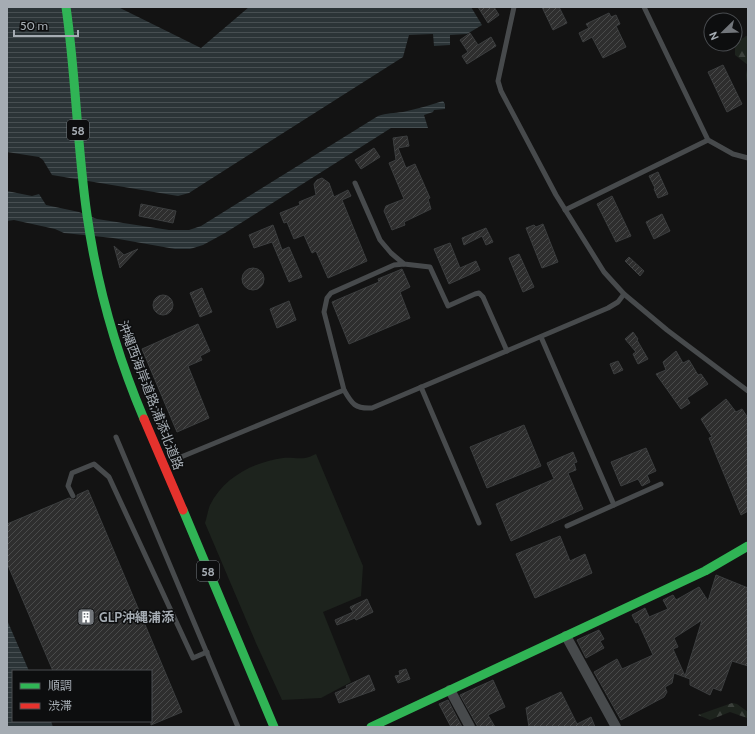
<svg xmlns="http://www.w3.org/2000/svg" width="755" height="734" font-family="Cabin,'Noto Sans JP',sans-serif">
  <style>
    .forest { fill: url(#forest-firs) }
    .pitch { fill: #1d231d }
    .water { fill: url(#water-rules) }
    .building { fill: url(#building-hatch); stroke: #3c3e3f; fill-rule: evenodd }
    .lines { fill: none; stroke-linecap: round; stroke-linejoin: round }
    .lane { stroke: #474a4c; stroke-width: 5 }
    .street { stroke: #474a4c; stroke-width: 10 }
    .fast { stroke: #30b455; stroke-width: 9 }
    .jam { stroke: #e5322d; stroke-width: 9 }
    .labels { text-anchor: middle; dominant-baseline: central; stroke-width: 3; stroke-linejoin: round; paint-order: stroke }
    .shield { fill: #0d0e0f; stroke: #777d82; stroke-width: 1 }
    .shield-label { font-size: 12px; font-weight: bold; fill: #a5acb3 }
    .street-label { font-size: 13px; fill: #a5acb3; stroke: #0d0e0f }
    .poi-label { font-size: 13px; font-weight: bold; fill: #a5acb3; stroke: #0d0e0f; text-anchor: start }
  </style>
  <defs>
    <pattern id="forest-firs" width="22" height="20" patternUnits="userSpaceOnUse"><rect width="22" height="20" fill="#1d231d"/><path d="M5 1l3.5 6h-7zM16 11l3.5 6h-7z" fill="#3b403b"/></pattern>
    <pattern id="water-rules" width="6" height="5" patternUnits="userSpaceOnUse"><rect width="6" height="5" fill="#2b3437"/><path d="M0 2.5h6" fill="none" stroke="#474f52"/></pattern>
    <pattern id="building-hatch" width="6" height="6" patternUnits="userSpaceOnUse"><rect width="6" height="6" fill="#2e2e2e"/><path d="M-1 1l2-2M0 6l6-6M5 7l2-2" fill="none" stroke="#494a4a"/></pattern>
  </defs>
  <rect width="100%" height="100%" fill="#131313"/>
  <!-- forest -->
  <g class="forest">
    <path d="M748,35V91L746,75L748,65L735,55V43Z"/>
    <path d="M732,703L737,704L748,712V720L747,718L730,712L710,720L698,715Z"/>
  </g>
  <!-- pitch -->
  <path class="pitch" d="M316,454L363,566L361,596L323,612L351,682L321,698L282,700L256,643L205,523C207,517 208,510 210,505C224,477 254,462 283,458C290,457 297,459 305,458C308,458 313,455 316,454Z"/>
  <!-- water -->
  <g class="water">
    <path d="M7,7H118L201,48L249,7H471L482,25L467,34L450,35V45L434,46L433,34L409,35L403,57L203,184L189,193L178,196L52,175L43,160L39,157L7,152Z"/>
    <path d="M443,101L445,104V109L434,110L433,112L424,115L428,128H391L225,233L203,245L190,249H175L113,238L64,233L55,229L14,220L7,221V191L32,196L39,194L46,205L79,212L97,219L169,230H189L201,226L378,116C387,113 394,113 403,112C417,109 430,105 443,101Z"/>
    <path d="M7,620L29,671H13V721H51L53,727H7Z"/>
  </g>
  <!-- building -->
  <g class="building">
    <path d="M478,7H494L499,15L488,23Z"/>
    <path d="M542,7H559L567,23L553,30Z"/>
    <path d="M609,13L611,17L616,15L620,24L616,26L626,47L603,58L592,37L583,42L579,33L589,28L586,24Z"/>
    <path d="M470,33L478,45L491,37L496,46L467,64L462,56L468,52L460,40Z"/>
    <path d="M723,65L742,104L727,112L708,72Z"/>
    <path d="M407,136L409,146L398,148L406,168L415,164L430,198L428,199L431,209L404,222L405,225L392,230L384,211L386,206L404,199L389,163L396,160L393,138Z"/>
    <path d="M374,148L380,157L361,169L355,160Z"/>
    <path d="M658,172L668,194L658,198L654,189L655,188L649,176Z"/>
    <path d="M322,178L329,183L334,197L348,190L351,196L342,200L367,261L328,278L316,251L312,253L304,235L294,239L287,222L284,223L280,213L300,205L299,202L316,195L314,184L317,180Z"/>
    <path d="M612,196L631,236L616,242L597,204Z"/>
    <path d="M141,204L176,211L173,223L139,216Z"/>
    <path d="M662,214L670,231L654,239L646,222Z"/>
    <path d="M543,224L558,262L542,268L526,228L534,225L536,227Z"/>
    <path d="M273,225L282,250L289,247L302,277L289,282L272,242L254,248L249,235Z"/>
    <path d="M486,228L493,242L486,245L482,236L464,245L462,238Z"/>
    <path d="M450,243L460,268L476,261L480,270L449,284L434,249Z"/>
    <path d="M114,246L124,255L138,249L120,268Z"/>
    <path d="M519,254L534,287L523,292L509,258Z"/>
    <path d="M629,257L644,271L640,276L625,261Z"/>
    <circle cx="253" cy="279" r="11"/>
    <path d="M402,269L410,287L400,292L410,318L349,344L332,302L379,282L378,279Z"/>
    <path d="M202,288L212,312L200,317L190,293Z"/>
    <circle cx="163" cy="305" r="10"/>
    <path d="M289,301L296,320L277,328L270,309Z"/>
    <path d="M198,324L210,351L200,356L202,360L188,366L209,418L177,432L142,349Z"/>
    <path d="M633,332L638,339L637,340L648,359L638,364L633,354L636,352L625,339Z"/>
    <path d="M676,351L683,363L689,360L698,375L701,374L708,384L687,398L690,403L681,409L656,374L666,370L663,362Z"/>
    <path d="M618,361L623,370L614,374L610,364Z"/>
    <path d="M726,399L736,412L742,409L748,418V511L741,515L709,438L712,437L701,419Z"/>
    <path d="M524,425L541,466L487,488L470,447Z"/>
    <path d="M646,448L656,471L647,475L650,482L642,486L638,479L621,486L611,462Z"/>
    <path d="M573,452L577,462L574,463L576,470L568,473L583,509L511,541L496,504L554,479L547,463Z"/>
    <path d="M88,490L182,712L151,725V671H53L7,563V524L69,498L74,500L77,498V495Z"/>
    <path d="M560,536L570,561L585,554L592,573L535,598L516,554Z"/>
    <path d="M716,575L748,588V666L732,661L721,691L713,688L710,695L690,685V679L674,673L672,683L665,687L667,692L664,697L621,720L594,672L617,659L622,669L653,655L638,622L636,623L632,615L645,608L649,617L668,609L663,600L673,595L676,600L699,587L708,601ZM702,620L685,676L673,649L678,647L674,638Z"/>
    <path d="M367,599L373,612L356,620L355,618L337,625L335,620L353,612L350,607Z"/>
    <path d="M599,630L604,639L600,641L604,648L586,658L577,640Z"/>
    <path d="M406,669L410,679L398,683L395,676L400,675L399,671Z"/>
    <path d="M369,675L375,690L339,703L335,693L347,688L346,686Z"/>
    <path d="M493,680L505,707L488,715L495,727H478L460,695Z"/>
    <path d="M561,692L577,724L591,717L595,727H529L526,708Z"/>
    <path d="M448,700L452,708L462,727H451L439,704Z"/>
  </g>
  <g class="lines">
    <!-- lane -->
    <g class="lane">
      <path d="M514,7L498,81L501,91L556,195L604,272L624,294L667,330L748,391"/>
      <path d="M644,7L708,140L733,154L748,158"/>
      <path d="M355,183L380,240L391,253L404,264L430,267L448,306L475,294L479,293L483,297L507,351"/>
      <path d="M565,210L708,140"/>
      <path d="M404,264L394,265L331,293L327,298L324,312L344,390C352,404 355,409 372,408L608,308L618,302L624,294"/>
      <path d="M541,337L614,505L661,484"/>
      <path d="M421,387L479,523"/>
      <path d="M116,437L238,727"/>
      <path d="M181,457L344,390"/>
      <path d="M73,496L68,486L72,473L94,464L109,477L193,658L207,652"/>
      <path d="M567,526L614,505"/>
    </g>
    <!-- street -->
    <g class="street">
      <path d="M566,636L616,727"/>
      <path d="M450,690L470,727"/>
    </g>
    <!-- fast -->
    <g class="fast">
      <path d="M66,7C76,76 77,146 87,215C97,286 116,353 144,419"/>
      <path d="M183,510L274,727"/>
      <path d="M371,727L705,571L748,546"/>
    </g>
    <!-- jam -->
    <path class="jam" d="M144,419L183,510"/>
  </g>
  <!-- icons -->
  <defs>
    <symbol id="building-square" viewBox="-11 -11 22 22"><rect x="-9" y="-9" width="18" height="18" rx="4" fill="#72767b" stroke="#0d0e0f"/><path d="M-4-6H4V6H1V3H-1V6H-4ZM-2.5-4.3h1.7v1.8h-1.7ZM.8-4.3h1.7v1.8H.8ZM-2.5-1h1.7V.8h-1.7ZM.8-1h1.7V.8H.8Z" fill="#fff"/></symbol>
  </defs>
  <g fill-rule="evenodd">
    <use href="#building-square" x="76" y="607" width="20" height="20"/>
  </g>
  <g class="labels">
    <!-- shield labels -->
    <g class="shield">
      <rect x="67" y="120" width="22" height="20" rx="3"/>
      <rect x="197" y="561" width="22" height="20" rx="3"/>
    </g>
    <g class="shield-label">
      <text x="78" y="130">58</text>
      <text x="208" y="571">58</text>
    </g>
    <!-- street labels -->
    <g class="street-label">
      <text transform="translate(151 395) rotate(69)">沖縄西海岸道路;浦添北道路</text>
    </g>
    <!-- poi labels -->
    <g class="poi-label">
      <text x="99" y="617">GLP沖縄浦添</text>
    </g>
  </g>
  <!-- border -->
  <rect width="755" height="734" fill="none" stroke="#a5acb3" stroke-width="16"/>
  <!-- legend -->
  <rect x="12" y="670" width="140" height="52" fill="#0d0e0f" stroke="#4a4d51"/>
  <rect x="20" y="683" width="20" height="6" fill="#30b455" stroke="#4a4d51"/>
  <text x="48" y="690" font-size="12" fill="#a5acb3">順調</text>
  <rect x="20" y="703" width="20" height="6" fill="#e5322d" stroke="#4a4d51"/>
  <text x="48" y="710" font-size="12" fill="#a5acb3">渋滞</text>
  <!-- north arrow -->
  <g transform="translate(723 32) rotate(247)"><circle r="19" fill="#0d0e0f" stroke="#4a4d51"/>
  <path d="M0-3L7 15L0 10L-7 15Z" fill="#72767b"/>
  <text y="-6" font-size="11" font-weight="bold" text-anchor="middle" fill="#a5acb3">N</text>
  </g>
  <!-- scale -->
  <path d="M14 30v6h64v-6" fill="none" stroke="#a5acb3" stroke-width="2"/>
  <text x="20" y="30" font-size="12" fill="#a5acb3" stroke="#0d0e0f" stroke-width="3" paint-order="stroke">50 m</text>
</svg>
